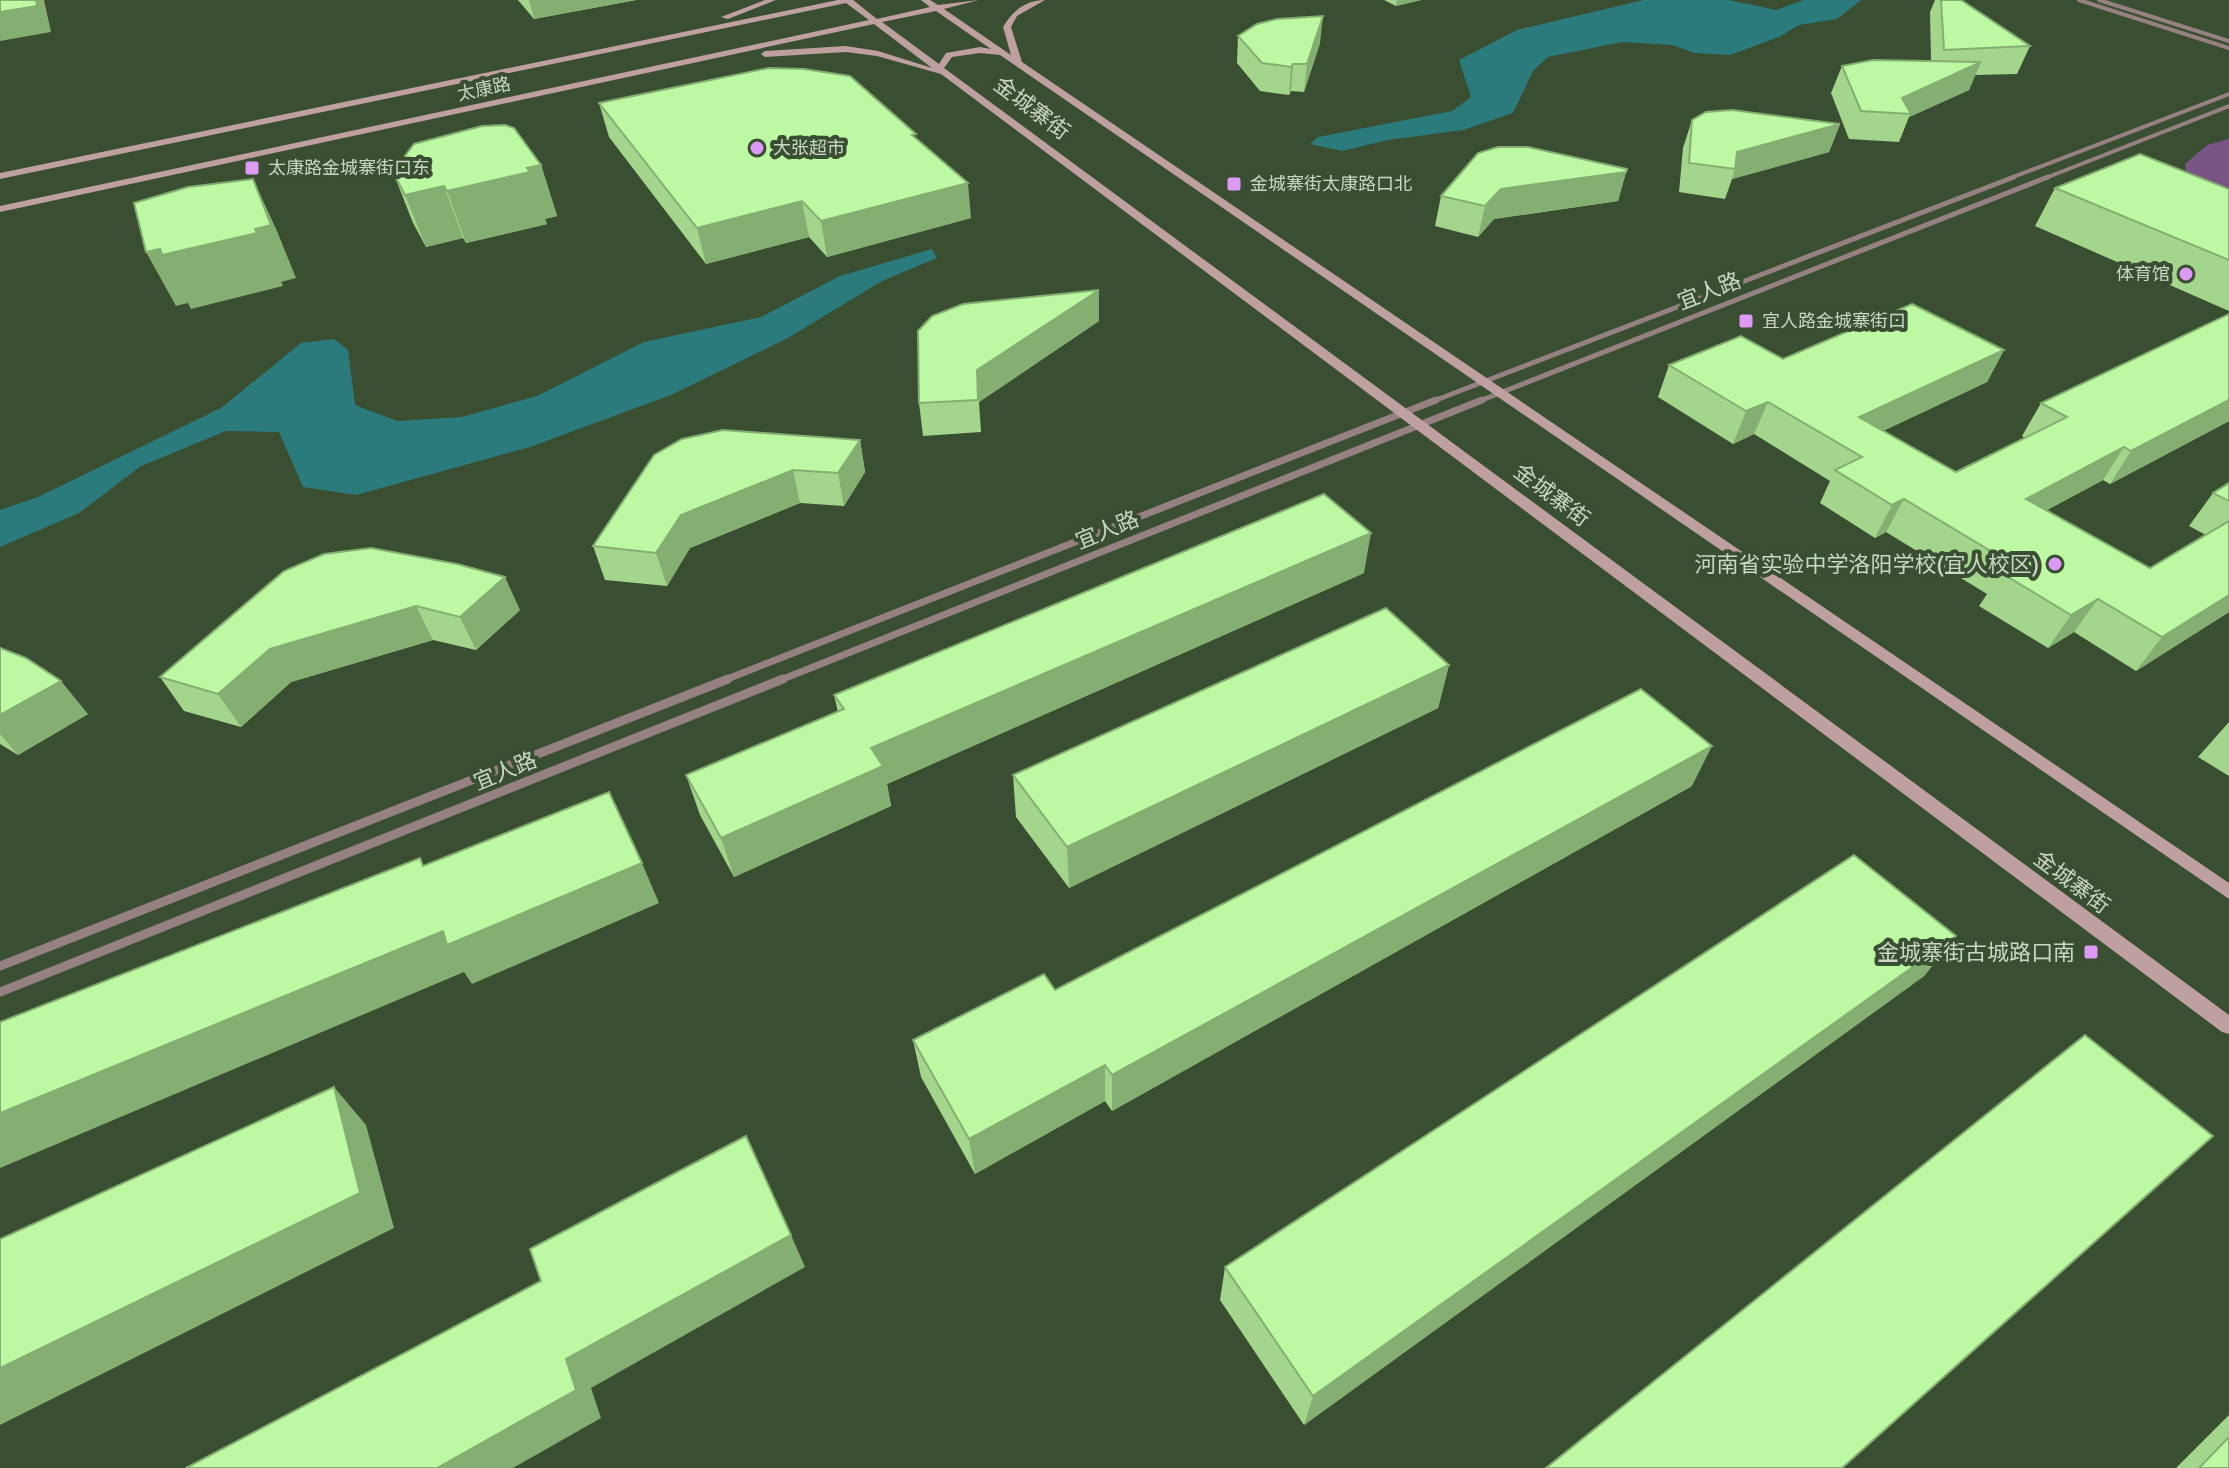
<svg xmlns="http://www.w3.org/2000/svg" width="2229" height="1468" font-family="Signika,'Noto Sans SC',sans-serif">
  <style>
    .green { fill: #785585 }
    .water { fill: #2b7b7c }
    .lines { fill: none; stroke-linecap: round; stroke-linejoin: round }
    .street-far3 { stroke: #958181; stroke-width: 4 }
    .street-far2 { stroke: #958181; stroke-width: 5 }
    .street-far1 { stroke: #958181; stroke-width: 7 }
    .street { stroke: #958181; stroke-width: 9 }
    .secondary { fill: #bfa0a1; fill-rule: evenodd }
    .wall { fill: #a3d58c }
    .shaded-wall { fill: #84ae72 }
    .building { fill: #bdf8a3; stroke: #84ae72; stroke-width: 2 }
    .poi-dot { fill: #dc99f5; stroke: #3a4e31; stroke-width: 3 }
    .labels { text-anchor: middle; dominant-baseline: central; stroke-width: 8; stroke-linejoin: round; paint-order: stroke }
    .far-street-label { font-size: 18px; fill: #cbd7c6; stroke: #3a4e31 }
    .far-poi-label { font-size: 18px; fill: #cbd7c6; stroke: #3a4e31; text-anchor: start }
    .street-label { font-size: 22px; fill: #cbd7c6; stroke: #3a4e31 }
    .poi-label { font-size: 22px; fill: #cbd7c6; stroke: #3a4e31; text-anchor: end }
  </style>
  <rect width="100%" height="100%" fill="#3a4e31"/>
  <!-- green -->
  <path class="green" d="M2229,139V229L2190,199L2185,164L2207,145Z"/>
  <!-- water -->
  <g class="water">
    <path d="M1644,0H1729L1776,10L1804,0H1861L1837,19L1799,25L1779,37L1730,55L1695,53L1672,45L1622,42L1548,57L1533,71L1513,113L1463,130L1388,140L1342,151L1310,144L1318,137L1452,111L1471,97L1459,60L1517,30Z"/>
    <path d="M932,249L937,258L882,281L788,338L671,395L530,447L356,495L303,487L279,432L226,431L141,466L79,513L0,547V510L38,497L221,408L301,343L334,339L348,350L355,405L397,421L462,417L537,396L644,342L761,317L840,276Z"/>
  </g>
  <g class="lines">
    <!-- street-far3 -->
    <g class="street-far3">
      <path d="M2079,0L2229,48"/>
      <path d="M2099,0L2229,41"/>
      <path d="M2008,179L2229,94"/>
      <path d="M2043,179L2229,106"/>
    </g>
    <!-- street-far2 -->
    <g class="street-far2">
      <path d="M1431,402L2014,177"/>
      <path d="M1477,402L2048,177"/>
    </g>
    <!-- street-far1 -->
    <g class="street-far1">
      <path d="M722,681L1436,400"/>
      <path d="M778,681L1482,400"/>
    </g>
    <!-- street -->
    <g class="street">
      <path d="M0,966L728,679"/>
      <path d="M0,992L783,679"/>
    </g>
    <!-- secondary -->
    <g class="secondary">
      <path d="M765,0H776L728,19L721,17Z"/>
      <path d="M838,0H853L877,19L930,7L921,0H930L938,5L979,0L944,9L1011,55L1003,27C1012,11 1026,0 1045,0L1017,16L1011,27L1022,62L2229,883V899L1000,55L980,53L952,57L944,68L2229,1015V1034L2222,1032L941,74L877,56L846,52L765,57L761,54L765,51L846,46L878,51L932,68L874,24L0,212V206L869,20L846,3L0,179V173ZM936,11L991,49L980,47L946,53L939,64L882,22Z"/>
    </g>
  </g>
  <!-- wall -->
  <g class="wall">
    <path d="M518,0H636L534,19Z"/>
    <path d="M1384,0H1421L1396,6Z"/>
    <path d="M1935,0H1961L2030,46L2017,74L1975,75L1969,90L1909,117L1899,142L1849,139L1831,93L1842,66L1931,61L1930,12Z"/>
    <path d="M1238,36L1320,43L1304,92L1291,91L1289,95L1260,91L1237,63Z"/>
    <path d="M599,103L916,138L971,218L827,257L809,237L706,264L609,137Z"/>
    <path d="M1692,120L1840,124L1829,152L1732,179L1725,199L1679,192L1683,148Z"/>
    <path d="M541,165L557,216L545,219L547,224L466,243L463,238L426,247L413,223L393,172Z"/>
    <path d="M1626,172L1618,201L1494,219L1478,237L1435,226L1441,196Z"/>
    <path d="M2055,188L2229,189V311L2035,226Z"/>
    <path d="M2229,314V421L2110,484L2103,480L2047,510L2150,568L2206,535L2189,526L2213,493L2229,483V612L2136,671L2074,632L2048,648L1979,606L1987,594L1886,532L1875,538L1820,503L1830,481L1754,434L1733,444L1658,397L1669,365L1783,359L2004,350L1987,382L1883,431L1956,472L2025,438L2022,436L2041,403Z"/>
    <path d="M1099,321L979,402L981,432L923,436L919,403Z"/>
    <path d="M860,440L865,472L844,506L800,503L690,548L667,586L605,580L593,546Z"/>
    <path d="M284,571L520,610L476,650L433,640L291,682L241,727L184,711L160,677Z"/>
    <path d="M1364,573L887,784L891,806L734,877L700,815L686,775L838,712L834,695Z"/>
    <path d="M0,648L88,714L18,755L0,744Z"/>
    <path d="M1449,665L1438,708L1069,888L1016,817L1013,775Z"/>
    <path d="M2229,722V776L2198,757Z"/>
    <path d="M1692,786L1112,1111L1105,1101L975,1174L921,1077L913,1040L1055,990Z"/>
    <path d="M1956,936L1924,976L1304,1425L1220,1300L1225,1267Z"/>
    <path d="M2229,1415V1468H2176Z"/>
  </g>
  <!-- shaded-wall -->
  <g class="shaded-wall">
    <path d="M36,0H44L51,32L0,41V12Z"/>
    <path d="M529,0H636L534,19Z"/>
    <path d="M1397,0H1421L1396,6Z"/>
    <path d="M1323,16L1320,43L1304,92L1307,64Z"/>
    <path d="M1981,62L1969,90L1909,117L1911,114L1902,98Z"/>
    <path d="M1293,64L1291,91L1289,95L1291,67Z"/>
    <path d="M1840,124L1829,152L1732,179L1735,169L1737,152Z"/>
    <path d="M541,165L557,216L545,219L547,224L466,243L447,191Z"/>
    <path d="M1626,172L1618,201L1494,219L1478,237L1485,206L1501,189Z"/>
    <path d="M253,179L277,231L296,278L281,282L283,286L191,309L188,303L176,306L146,252L255,229Z"/>
    <path d="M968,183L971,218L827,257L821,221Z"/>
    <path d="M444,186L463,238L426,247L405,195Z"/>
    <path d="M802,201L809,237L706,264L697,228Z"/>
    <path d="M1099,290V321L979,402L981,432L977,370Z"/>
    <path d="M2004,350L1987,382L1846,448L1859,417Z"/>
    <path d="M2229,400V421L2110,484L2131,451Z"/>
    <path d="M1768,402L1754,434L1733,444L1746,411Z"/>
    <path d="M860,440L865,472L844,506L838,473Z"/>
    <path d="M2124,447L2103,480L2006,532L2026,499Z"/>
    <path d="M793,470L800,503L690,548L667,586L656,553L681,515Z"/>
    <path d="M1904,499L1886,532L1875,538L1892,505Z"/>
    <path d="M1371,533L1364,573L887,784L891,806L734,877L721,838L871,748Z"/>
    <path d="M505,577L520,610L476,650L460,617Z"/>
    <path d="M2229,595V612L2136,671L2162,637Z"/>
    <path d="M2098,599L2074,632L2048,648L2071,615Z"/>
    <path d="M416,606L433,640L291,682L241,727L218,694L270,649Z"/>
    <path d="M1449,665L1438,708L1069,888L1067,847Z"/>
    <path d="M61,681L88,714L18,755L0,734V715Z"/>
    <path d="M1712,746L1692,786L1112,1111V1075Z"/>
    <path d="M642,863L659,903L472,984L464,972L0,1168V1113L443,931Z"/>
    <path d="M1956,936L1924,976L1304,1425L1313,1396Z"/>
    <path d="M1105,1065V1101L975,1174L969,1139Z"/>
    <path d="M334,1087L366,1125L394,1228L0,1425V1368Z"/>
    <path d="M791,1235L805,1267L591,1388L601,1418L513,1468H437L566,1359Z"/>
  </g>
  <!-- building -->
  <g class="building">
    <path d="M0,0H36L37,6L0,12Z"/>
    <path d="M1941,0H1961L2030,46L1944,50Z"/>
    <path d="M1323,16L1307,64H1293L1291,67L1262,63L1238,36L1257,24L1277,19Z"/>
    <path d="M1873,60L1981,62L1902,98L1911,114L1861,111L1842,66Z"/>
    <path d="M769,68L804,69L850,76L916,134L912,135L968,183L821,221L802,201L697,228L599,103Z"/>
    <path d="M1732,110L1840,124L1737,152L1735,169L1689,163L1692,120L1706,112Z"/>
    <path d="M505,125L514,128L541,165L527,168L530,172L447,191L444,186L405,195L393,172L414,144L482,126Z"/>
    <path d="M1498,147H1528L1627,169L1626,172L1501,189L1485,206L1441,196L1478,153Z"/>
    <path d="M2140,154L2229,189V260L2055,188Z"/>
    <path d="M253,179L271,225L255,229L257,233L162,255L160,249L146,252L134,203L188,187Z"/>
    <path d="M1099,290L977,370L978,400L919,403L918,331L932,316L963,304Z"/>
    <path d="M1912,304L2004,350L1859,417L1956,472L2067,417L2041,403L2229,314V400L2131,451L2124,447L2026,499L2150,568L2229,521V595L2162,637L2098,599L2071,615L2000,572L2014,565L1904,499L1892,505L1835,470L1862,457L1768,402L1746,411L1669,365L1741,336L1783,359Z"/>
    <path d="M723,430L860,440L838,473L793,470L681,515L656,553L593,546L654,455L682,439Z"/>
    <path d="M2229,483V501L2213,493Z"/>
    <path d="M1324,494L1371,533L871,748L883,766L721,838L686,775L844,709L834,695Z"/>
    <path d="M371,548L457,564L505,577L460,617L416,606L270,649L218,694L160,677L284,571L324,554Z"/>
    <path d="M1386,608L1449,665L1067,847L1013,775Z"/>
    <path d="M0,648L26,658L61,681L0,715Z"/>
    <path d="M1641,689L1712,746L1112,1075L1105,1065L969,1139L913,1040L1044,974L1055,990Z"/>
    <path d="M609,792L642,863L447,945L443,931L0,1113V1022L420,858L423,866Z"/>
    <path d="M1854,855L1956,936L1313,1396L1225,1267Z"/>
    <path d="M2085,1035L2213,1136L1842,1468H1546Z"/>
    <path d="M334,1087L360,1193L0,1368V1239Z"/>
    <path d="M746,1136L791,1235L566,1359L576,1390L437,1468H186L541,1281L530,1249Z"/>
    <path d="M2229,1437V1468H2199Z"/>
  </g>
  <!-- markers -->
  <g class="poi-dot">
    <circle cx="757" cy="148" r="8"/>
    <rect x="244" y="160" width="16" height="16" rx="4"/>
    <rect x="1226" y="176" width="16" height="16" rx="4"/>
    <circle cx="2186" cy="274" r="8"/>
    <rect x="1738" y="313" width="16" height="16" rx="4"/>
    <circle cx="2055" cy="564" r="8"/>
    <rect x="2083" y="944" width="16" height="16" rx="4"/>
  </g>
  <g class="labels">
    <!-- far-street labels -->
    <g class="far-street-label">
      <text transform="translate(484 89) rotate(-12)">太康路</text>
    </g>
    <!-- far-poi labels -->
    <g class="far-poi-label">
      <text x="773" y="148">大张超市</text>
      <text x="268" y="168">太康路金城寨街口东</text>
      <text x="1250" y="184">金城寨街太康路口北</text>
      <text x="2170" y="274" text-anchor="end">体育馆</text>
      <text x="1762" y="321">宜人路金城寨街口</text>
    </g>
    <!-- street labels -->
    <g class="street-label">
      <text transform="translate(1032 108) rotate(37)">金城寨街</text>
      <text transform="translate(1709 291) rotate(-21)">宜人路</text>
      <text transform="translate(1552 495) rotate(37)">金城寨街</text>
      <text transform="translate(1107 530) rotate(-22)">宜人路</text>
      <text transform="translate(505 771) rotate(-22)">宜人路</text>
      <text transform="translate(2072 882) rotate(37)">金城寨街</text>
    </g>
    <!-- poi labels -->
    <g class="poi-label">
      <text x="2039" y="564">河南省实验中学洛阳学校(宜人校区)</text>
      <text x="2075" y="952">金城寨街古城路口南</text>
    </g>
  </g>
</svg>
